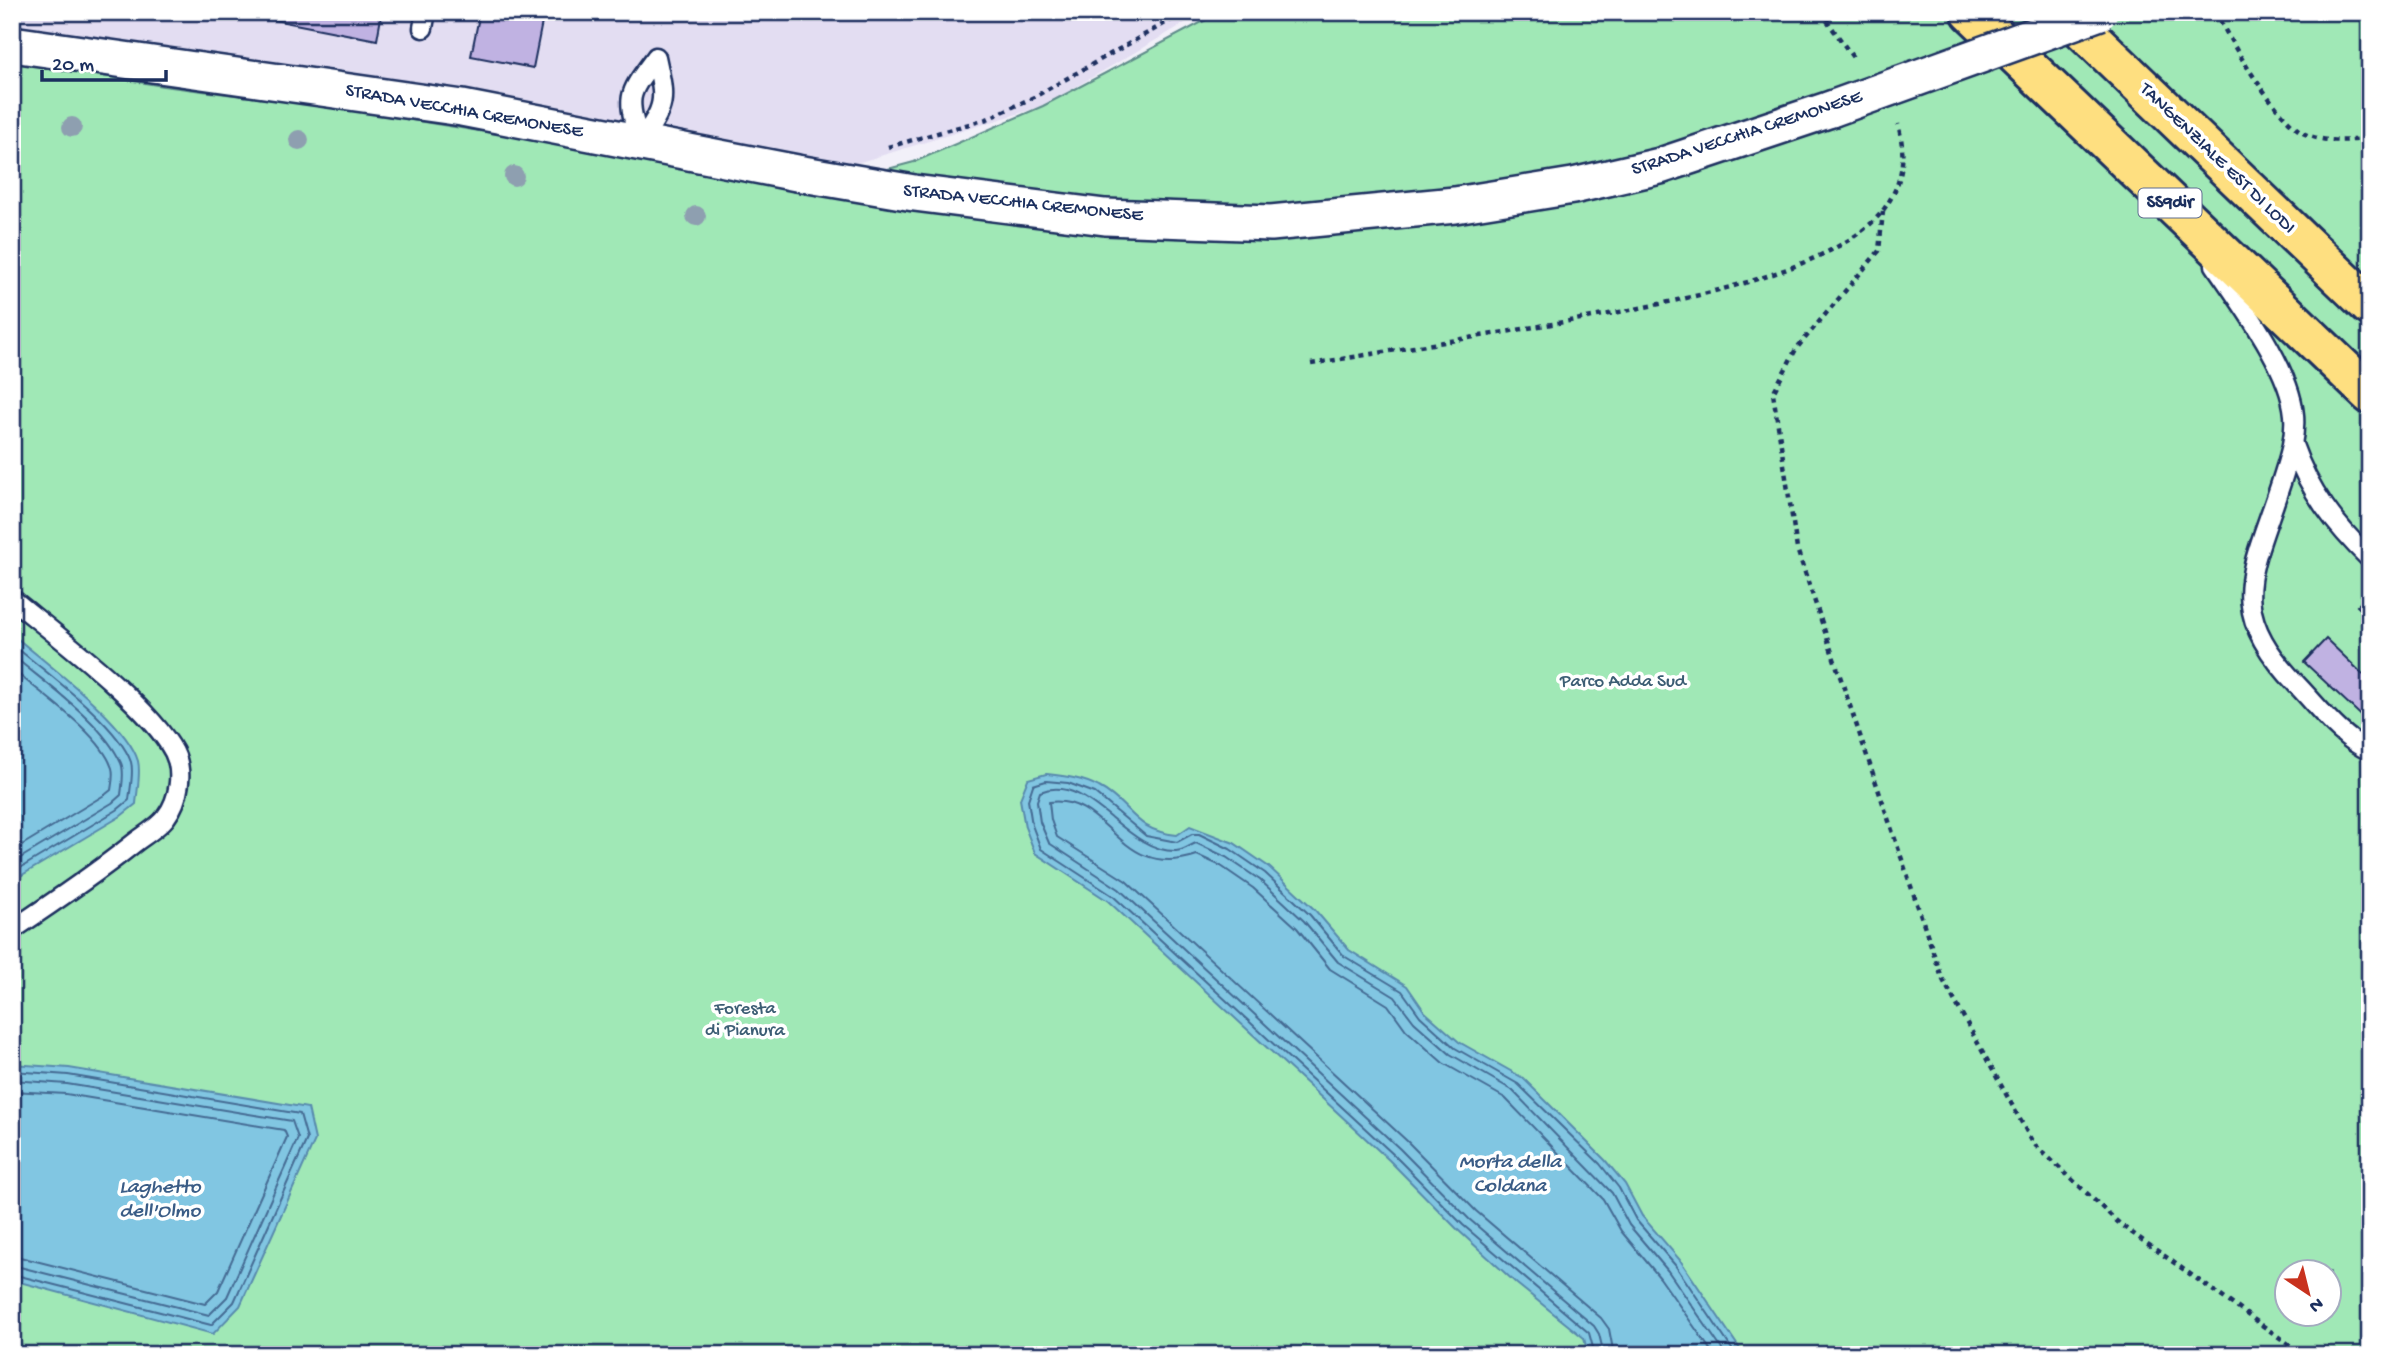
<svg xmlns="http://www.w3.org/2000/svg" width="2382" height="1367" font-family="'Gochi Hand',sans-serif">
  <style>
    .built { fill: #e3ddf2 }
    .green { fill: #a0e8b6; stroke: #5e8c8a; stroke-width: 2; fill-rule: evenodd }
    .water { fill: #81c6e2; stroke: #588aad; stroke-width: 2 }
    .lines { fill: none; stroke-linecap: round; stroke-linejoin: round }
    .shore { stroke: #446b93; stroke-width: 2 }
    .building { fill: #c0b2e2; stroke: #1b2f5e; stroke-width: 2 }
    .lane-casing { stroke: #1b2f5e; stroke-width: 23 }
    .street-casing { stroke: #1b2f5e; stroke-width: 40 }
    .highway-casing { stroke: #1b2f5e; stroke-width: 44 }
    .path { stroke: #1b2f5e; stroke-width: 4.5; stroke-dasharray: 5 5; stroke-linecap: butt }
    .lane { stroke: #fff; stroke-width: 18 }
    .street { stroke: #fff; stroke-width: 35 }
    .highway { stroke: #fedf80; stroke-width: 38 }
    .street-bridge-casing { stroke: #1b2f5e; stroke-width: 40; stroke-linecap: butt }
    .street-bridge { stroke: #fff; stroke-width: 35 }
    .tree { fill: #8e9fb0 }
    .labels { text-anchor: middle; dominant-baseline: central; stroke-width: 7; stroke-linejoin: round; paint-order: stroke }
    .shield { fill: #fff; stroke: #5f6d8e; stroke-width: 2 }
    .shield-label { font-size: 18px; font-weight: bold; fill: #1b2f5e }
    .street-label { font-size: 19px; fill: #1b2f5e; stroke: #fff }
    .park-label { font-size: 19px; fill: #3c5d74; stroke: #fff }
    .water-label { font-size: 21px; font-style: italic; fill: #3a5c86; stroke: #fff }
  </style>
  <rect width="100%" height="100%" fill="#f2f0f9"/>
  <filter id="ink" filterUnits="userSpaceOnUse"><feTurbulence type="fractalNoise" baseFrequency=".0143" numOctaves="2"/><feDisplacementMap in="SourceGraphic" scale="14" xChannelSelector="R" yChannelSelector="G"/><feConvolveMatrix kernelMatrix="1 2 1 2 8 2 1 2 1" color-interpolation-filters="sRGB"/></filter>
  <g filter="url(#ink)">
    <!-- built -->
    <path class="built" d="M12,12H1204L1043,106L769,190L12,61Z"/>
    <!-- green -->
    <path class="green" d="M1221,12H2370V1355H12V61L163,86L331,107L560,144L843,181L914,162L1043,106ZM2288,1272H2330V1314H2288Z"/>
    <!-- water -->
    <g class="water">
      <path d="M12,634C44,662 127,722 138,761C141,773 137,791 136,804L121,816L12,881Z"/>
      <path d="M1046,774C1064,776 1083,778 1099,787C1133,805 1131,830 1177,835L1190,826L1234,843L1269,867L1315,910L1349,950L1407,986L1425,1012L1459,1042L1523,1078L1605,1160L1625,1184L1642,1216L1680,1260L1744,1355H1588L1584,1338L1517,1284L1458,1230L1389,1160L1108,901L1035,853L1025,827L1020,799L1028,779Z"/>
      <path d="M12,1064L69,1068L308,1108L315,1140L240,1306L213,1334L12,1280Z"/>
    </g>
    <g class="lines">
      <!-- shore -->
      <g class="shore">
        <path d="M12,644C44,671 118,724 131,762C134,773 130,789 129,800L117,810L12,873"/>
        <path d="M12,655C47,685 102,721 121,763C125,772 122,785 121,795L112,803L12,863"/>
        <path d="M12,669C40,693 101,734 112,768C114,775 112,783 111,790L106,794L12,851"/>
        <path d="M12,1071L68,1075L300,1114L307,1139L234,1302L211,1325L12,1274"/>
        <path d="M12,1080L67,1084L292,1121L298,1138L227,1297L209,1315L12,1265"/>
        <path d="M12,1091L66,1094L284,1130L287,1137L218,1291L205,1304L12,1255"/>
        <path d="M1595,1355L1589,1333L1463,1225L1394,1155L1113,896L1041,849L1032,825L1028,800L1033,785L1046,781L1068,783L1095,793L1146,836L1177,842L1192,834H1199L1230,849L1265,873L1310,915L1344,956L1402,991L1420,1016L1455,1048L1518,1084L1600,1164L1619,1188L1636,1220L1675,1265L1736,1355"/>
        <path d="M1604,1355L1599,1334L1594,1326L1469,1219L1400,1149L1119,889L1049,843L1040,822L1037,801L1040,792C1090,772 1124,852 1176,851C1184,851 1190,845 1196,843L1226,857L1260,880L1304,921L1338,962L1395,997L1414,1022L1450,1054L1512,1090L1612,1193L1629,1225L1668,1271L1726,1355"/>
        <path d="M1614,1355L1609,1329L1601,1318L1476,1211L1407,1141L1126,881L1057,837L1051,820L1049,802C1110,794 1118,882 1197,855L1221,866L1253,888L1297,928L1330,969L1388,1005L1406,1030L1443,1063L1505,1098L1603,1199L1621,1231L1660,1278L1714,1355"/>
      </g>
    </g>
    <!-- building -->
    <g class="building">
      <path d="M233,12H382L377,40Z"/>
      <path d="M480,12H544L533,68L471,56Z"/>
      <path d="M2370,593V618L2357,606Z"/>
      <path d="M2326,639L2370,681V724L2304,662Z"/>
    </g>
    <g class="lines">
      <defs>
        <g id="lane">
          <path d="M423,28L426,12"/>
          <path d="M656,57C666,102 666,105 640,142C626,95 627,96 656,57Z"/>
          <path d="M2215,265C2242,305 2290,368 2294,415C2296,440 2288,460 2281,483C2251,575 2223,608 2299,687C2320,709 2341,738 2370,751"/>
          <path d="M2293,445C2309,491 2335,525 2370,559"/>
          <path d="M12,599C56,635 149,705 174,752C184,772 179,800 166,817C159,827 143,836 133,844C94,875 54,902 12,930"/>
        </g>
        <path id="street" d="M12,44L462,108L797,173L914,193L1105,217L1271,223L1455,205L1573,186L1660,166L1831,109"/>
        <g id="highway">
          <path d="M1971,12L2370,394"/>
          <path d="M2064,12L2370,306"/>
        </g>
      </defs>
      <!-- lane casing -->
      <use href="#lane" class="lane-casing"/>
      <!-- street casing -->
      <use href="#street" class="street-casing"/>
      <!-- highway casing -->
      <use href="#highway" class="highway-casing"/>
      <!-- path -->
      <g class="path">
        <path d="M1821,12L1854,59"/>
        <path d="M2216,12C2228,40 2279,122 2305,134C2325,143 2350,141 2370,138"/>
        <path d="M888,147L987,119L1034,97L1185,12"/>
        <path d="M1883,211L1879,251L1796,349L1773,393L1797,549L1942,978L2033,1143L2121,1225L2304,1355"/>
        <path d="M1311,364C1378,353 1444,342 1511,331C1600,315 1830,284 1884,209C1904,181 1906,155 1898,124"/>
      </g>
      <!-- lane -->
      <use href="#lane" class="lane"/>
      <!-- street -->
      <use href="#street" class="street"/>
      <!-- highway -->
      <use href="#highway" class="highway"/>
      <defs>
        <path id="street-bridge" d="M1831,109L2100,12"/>
      </defs>
      <!-- street-bridge casing -->
      <use href="#street-bridge" class="street-bridge-casing"/>
      <!-- street-bridge -->
      <use href="#street-bridge" class="street-bridge"/>
    </g>
    <!-- trees -->
    <g class="tree">
      <circle cx="72" cy="127" r="10"/>
      <circle cx="299" cy="140" r="10"/>
      <circle cx="514" cy="176" r="10"/>
      <circle cx="696" cy="216" r="10"/>
    </g>
  </g>
  <g class="labels">
    <!-- shield labels -->
    <rect class="shield" x="2138.5" y="188.5" width="63" height="29" rx="5"/>
    <g class="shield-label">
      <text x="2170" y="203">SS9dir</text>
    </g>
    <!-- street labels -->
    <g class="street-label">
      <text transform="translate(464 112) rotate(10)">STRADA VECCHIA CREMONESE</text>
      <text transform="translate(1747 134) rotate(-18)">STRADA VECCHIA CREMONESE</text>
      <text transform="translate(2217 159) rotate(44)">TANGENZIALE EST DI LODI</text>
      <text transform="translate(1023 204) rotate(6)">STRADA VECCHIA CREMONESE</text>
    </g>
    <!-- park labels -->
    <g class="park-label">
      <text x="1623" y="682">Parco Adda Sud</text>
      <text x="745" y="1009">Foresta<tspan x="745" dy="22">di Pianura</tspan></text>
    </g>
    <!-- water labels -->
    <g class="water-label">
      <text x="1510" y="1163">Morta della<tspan x="1510" dy="24">Coldana</tspan></text>
      <text x="160" y="1188">Laghetto<tspan x="160" dy="24">dell'Olmo</tspan></text>
    </g>
  </g>
  <!-- margin -->
  <rect width="2382" height="1367" fill="none" stroke="#fff" stroke-width="42"/>
  <rect x="21" y="21" width="2340" height="1325" fill="none" stroke="#1b2f5e" stroke-width="2.5" filter="url(#ink)"/>
  <!-- north arrow -->
  <g transform="translate(2308 1293) rotate(145)"><circle r="33" fill="#ffffff" stroke="#a4acbf" stroke-width="2"/>
  <path d="M0-5L12 26L0 18L-12 26Z" fill="#c8321e"/>
  <text y="-10" font-size="19" font-weight="bold" text-anchor="middle" fill="#1b2f5e">N</text>
  </g>
  <!-- scale -->
  <path d="M42 70v10h124v-10" fill="none" stroke="#1b2f5e" stroke-width="3.5"/>
  <text x="52" y="70" font-size="21" fill="#1b2f5e" stroke="#ffffff" stroke-width="5" paint-order="stroke">20 m</text>
</svg>
